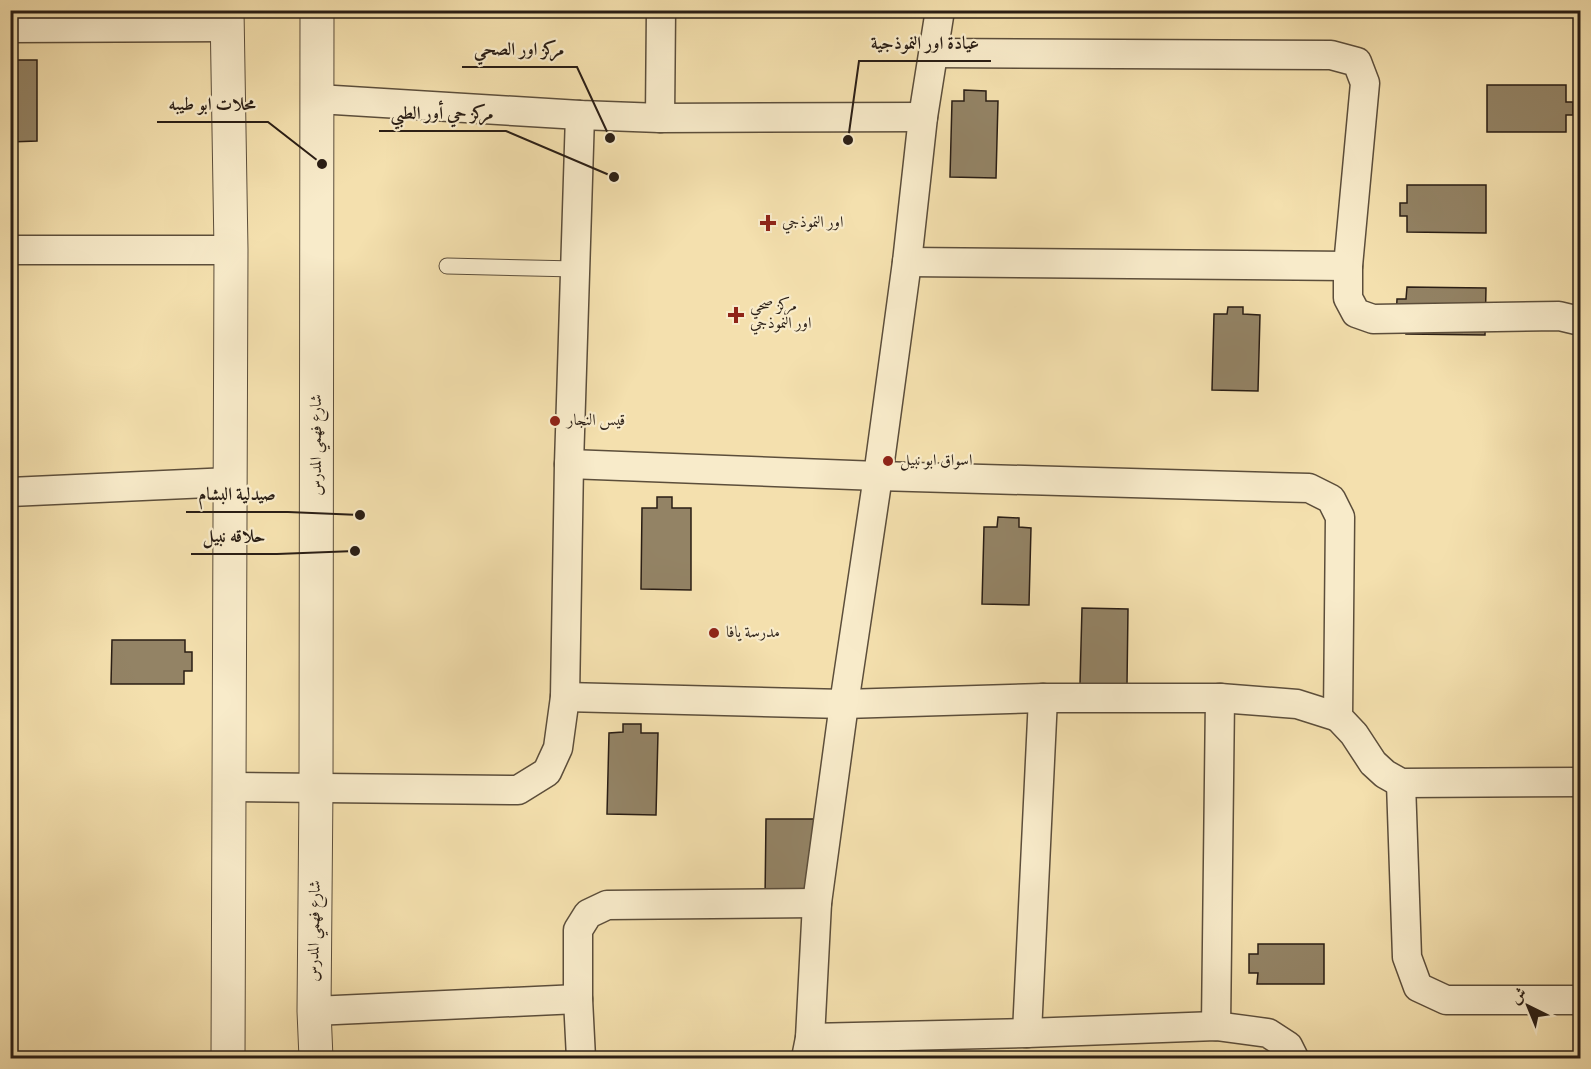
<svg xmlns="http://www.w3.org/2000/svg" width="1591" height="1069" font-family="'IM FELL English',Amiri,serif">
  <style>
    .building { fill: #938365; stroke: #2a1e15; stroke-width: 1.5 }
    .lines { fill: none; stroke-linecap: round; stroke-linejoin: round }
    .service-casing { stroke: #5c4e3b; stroke-width: 17 }
    .minor-casing { stroke: #5c4e3b; stroke-width: 31 }
    .tertiary-casing { stroke: #5c4e3b; stroke-width: 35 }
    .service { stroke: #f8ebca; stroke-width: 15 }
    .minor { stroke: #f8ebca; stroke-width: 28 }
    .tertiary { stroke: #f8ebca; stroke-width: 33 }
    .poi-dot { fill: #8f2418; stroke: #f8ebca; stroke-width: 2 }
    .labels { text-anchor: middle; dominant-baseline: central; stroke-width: 4.5; stroke-linejoin: round; paint-order: stroke }
    .poi-label { font-size: 16px; fill: #2a1e15; stroke: #f8ebca; text-anchor: start }
    .street-label { font-size: 16px; fill: #2a1e15; stroke: #f8ebca }
    .leader { fill: none; stroke: #2a1e15; stroke-width: 2 }
    .callout-dot { fill: #2a1e15; stroke: #f8ebca; stroke-width: 2 }
    .callout-label { font-size: 18px; text-anchor: middle; font-weight: bold; fill: #2a1e15; stroke: #f8ebca; stroke-width: 4.5; stroke-linejoin: round; paint-order: stroke }
  </style>
  <rect width="100%" height="100%" fill="#f4e0ae"/>
  <filter id="stains"><feTurbulence type="fractalNoise" baseFrequency=".00333" numOctaves="4"/><feColorMatrix values="0 0 0 0 .2 0 0 0 0 .09 0 0 0 0 .02 0 0 0 .5 -.17"/></filter>
  <radialGradient id="worn" r=".72"><stop offset=".6" stop-color="#630" stop-opacity="0"/><stop offset="1" stop-color="#630" stop-opacity=".3"/></radialGradient>
  <!-- building -->
  <g class="building">
    <path d="M10,53H17V60H37V141L10,142Z"/>
    <path d="M1487,85H1566V102H1573V115H1566V132H1487Z"/>
    <path d="M964,90L986,91V101H998L996,178L950,177L952,101H964Z"/>
    <path d="M1407,185H1486V233L1407,232V216H1400V203H1407Z"/>
    <path d="M1407,287L1486,288L1485,335L1406,334L1407,322L1396,321L1397,299H1406Z"/>
    <path d="M1228,307H1243V314L1260,315L1258,391L1212,390L1214,314H1227Z"/>
    <path d="M657,497H672V508H691V590L641,589L642,508H657Z"/>
    <path d="M998,517L1019,518V527L1031,528L1029,605L982,604L984,527H997Z"/>
    <path d="M1082,608L1128,609L1127,685L1080,684Z"/>
    <path d="M112,640H185V652H192V671H184V684H111Z"/>
    <path d="M623,724H641V733H658L656,815L607,814L609,733L623,732Z"/>
    <path d="M766,819H815L814,900H765Z"/>
    <path d="M1258,944H1324V984H1257L1258,973H1249V954H1258Z"/>
  </g>
  <g class="lines">
    <defs>
      <path id="service" d="M447,266L576,269"/>
      <g id="minor">
        <path d="M10,28L227,27"/>
        <path d="M934,53L1331,55L1357,62L1365,83L1348,266V298L1356,313L1373,319L1559,316L1580,321"/>
        <path d="M318,99L580,115L660,118L923,117"/>
        <path d="M660,118L661,10"/>
        <path d="M10,250H231"/>
        <path d="M907,262L1348,266"/>
        <path d="M569,464L878,476L1309,488L1331,499L1340,517L1338,717L1354,734L1373,763L1385,774L1401,783L1580,782"/>
        <path d="M10,492L230,482"/>
        <path d="M565,697L844,704L1043,698H1220L1297,704L1338,717"/>
        <path d="M1401,783L1407,957L1418,987L1446,1000H1580"/>
        <path d="M229,787L518,790L547,772L558,748L565,697L569,464L580,115"/>
        <path d="M314,1011L578,999"/>
        <path d="M1216,1026L1220,698"/>
        <path d="M1027,1033L1043,698"/>
        <path d="M810,1038L1027,1033L1216,1026L1268,1033L1288,1046L1294,1058"/>
        <path d="M581,1058L578,999V930L588,914L607,905L817,903"/>
        <path d="M806,1058L810,1038L817,903L844,704L878,476L907,262L923,117L940,10"/>
      </g>
      <g id="tertiary">
        <path d="M227,10L231,250L228,1058"/>
        <path d="M316,1058L314,1011L316,787L317,10"/>
      </g>
    </defs>
    <!-- service casing -->
    <use href="#service" class="service-casing"/>
    <!-- minor casing -->
    <use href="#minor" class="minor-casing"/>
    <!-- tertiary casing -->
    <use href="#tertiary" class="tertiary-casing"/>
    <!-- service -->
    <use href="#service" class="service"/>
    <!-- minor -->
    <use href="#minor" class="minor"/>
    <!-- tertiary -->
    <use href="#tertiary" class="tertiary"/>
  </g>
  <!-- markers -->
  <g class="poi-dot">
    <path d="M765 214h6v6h6v6h-6v6h-6v-6h-6v-6h6z"/>
    <path d="M733 306h6v6h6v6h-6v6h-6v-6h-6v-6h6z"/>
    <circle cx="555" cy="421" r="6"/>
    <circle cx="888" cy="461" r="6"/>
    <circle cx="714" cy="633" r="6"/>
  </g>
  <g class="labels">
    <!-- poi labels -->
    <g class="poi-label">
      <text x="782" y="223">اور النموذجي</text>
      <text x="750" y="306">مركز صحي<tspan x="750" dy="18">اور النموذجي</tspan></text>
      <text x="567" y="421">قيس النجار</text>
      <text x="900" y="461">اسواق ابو نبيل</text>
      <text x="726" y="633">مدرسة يافا</text>
    </g>
    <!-- street labels -->
    <g class="street-label">
      <text transform="translate(317 445) rotate(-90)">شارع فهمي المدرس</text>
      <text transform="translate(315 931) rotate(-89)">شارع فهمي المدرس</text>
    </g>
  </g>
  <!-- callouts -->
  <path class="leader" d="M848 140L859 61H991M610 138L577 67H462M322 164L268 122H157M614 177L506 131H379M360 515L288 512H186M355 551L277 554H191"/>
  <g class="callout-dot">
    <circle cx="848" cy="140" r="6"/>
    <circle cx="610" cy="138" r="6"/>
    <circle cx="322" cy="164" r="6"/>
    <circle cx="614" cy="177" r="6"/>
    <circle cx="360" cy="515" r="6"/>
    <circle cx="355" cy="551" r="6"/>
  </g>
  <g class="callout-label">
    <text x="925" y="49">عيادة اور النموذجية</text>
    <text x="519" y="55">مركز اور الصحي</text>
    <text x="212" y="110">محلات ابو طيبه</text>
    <text x="442" y="119">مركز حي أور الطبي</text>
    <text x="237" y="500">صيدلية البشام</text>
    <text x="234" y="542">حلاقه نبيل</text>
  </g>
  <!-- margin -->
  <rect width="1591" height="1069" fill="none" stroke="#f4e0ae" stroke-width="36"/>
  <rect x="12" y="12" width="1567" height="1045" fill="none" stroke="#2a1e15" stroke-width="3"/>
  <rect x="18" y="18" width="1555" height="1033" fill="none" stroke="#2a1e15" stroke-width="1.5"/>
  <!-- north arrow -->
  <g transform="translate(1528 1006) rotate(317)" stroke="#f8ebca" stroke-width="4.5" paint-order="stroke">
  <path d="M0-4.5L10 22L0 15L-10 22Z" fill="#2a1e15"/>
  <text y="-9" font-size="16" font-weight="bold" text-anchor="middle" fill="#2a1e15">ش</text>
  </g>
  <rect width="100%" height="100%" filter="url(#stains)"/>
  <rect width="100%" height="100%" fill="url(#worn)"/>
</svg>
